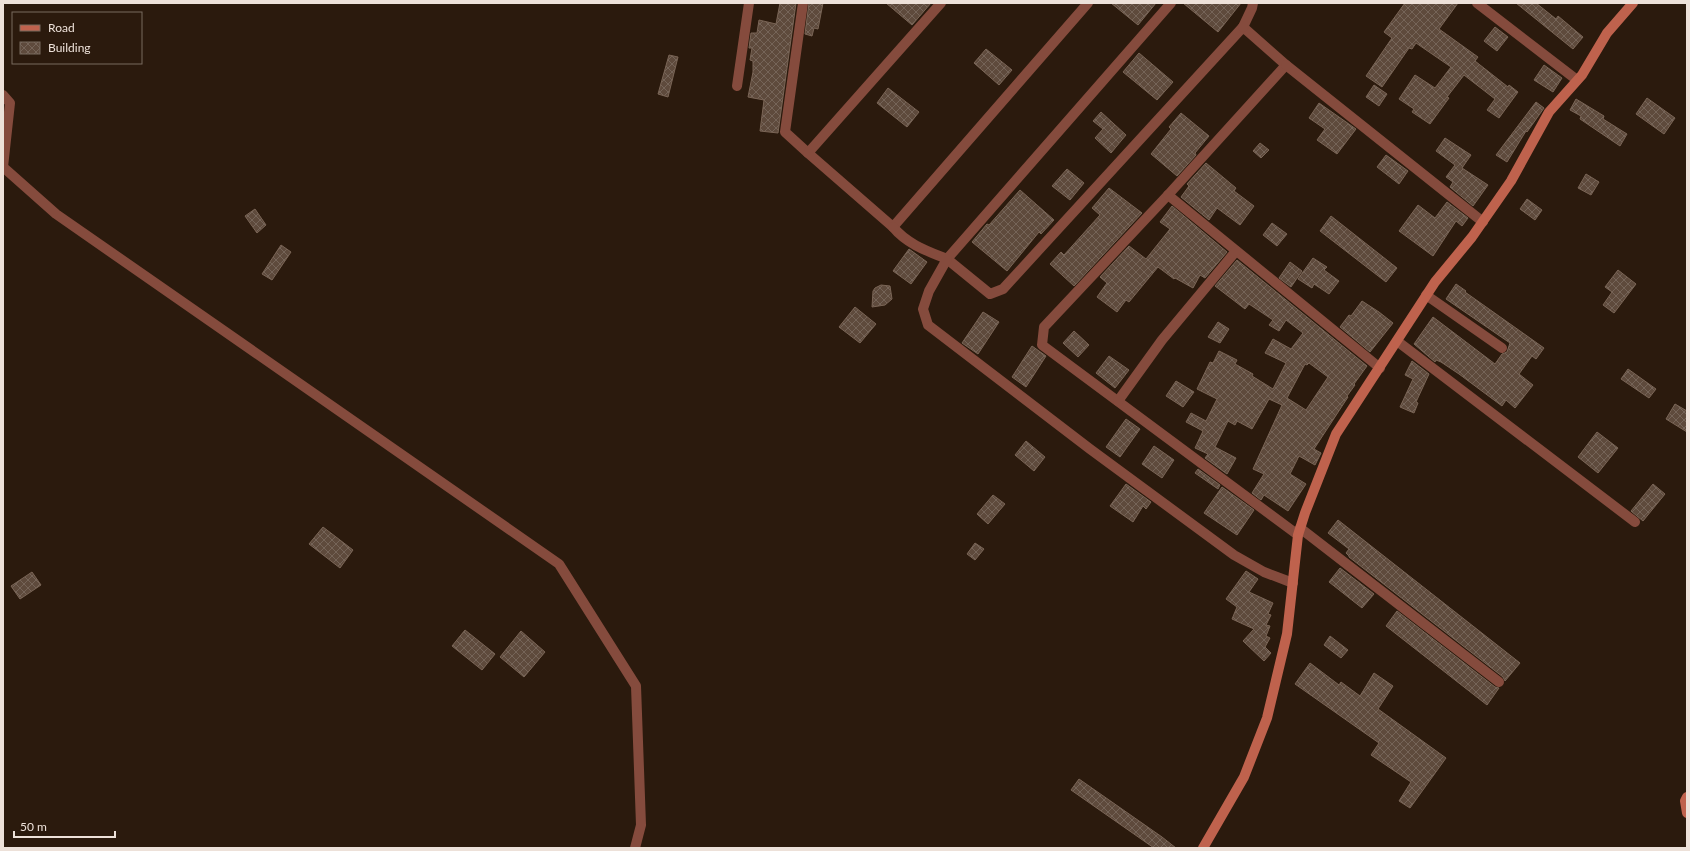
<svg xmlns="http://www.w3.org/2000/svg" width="1690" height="851" font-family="Lato,sans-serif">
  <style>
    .building { fill: url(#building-cross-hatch); stroke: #7a6556; fill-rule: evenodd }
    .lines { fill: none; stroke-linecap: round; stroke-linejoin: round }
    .street { stroke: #854b3d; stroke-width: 10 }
    .secondary { stroke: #bf624d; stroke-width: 10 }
  </style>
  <defs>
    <pattern id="building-cross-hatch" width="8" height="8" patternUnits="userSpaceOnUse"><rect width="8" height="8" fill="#5e4a3c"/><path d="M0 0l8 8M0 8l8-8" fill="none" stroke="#756458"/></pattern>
  </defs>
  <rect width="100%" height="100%" fill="#2b1a0d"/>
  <!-- building -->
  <g class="building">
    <path d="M780,3H796L778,133L760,131L764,100L748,97L753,72V61L750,60L752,48H749L751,33H757L759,20L776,24Z"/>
    <path d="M809,3H823L818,29L814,28L812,36L805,34Z"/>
    <path d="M886,3H931L912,25Z"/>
    <path d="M1111,3H1156L1138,25Z"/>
    <path d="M1183,3H1241L1218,32Z"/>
    <path d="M1405,3H1458L1439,29L1478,57L1475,61L1508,87L1509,85L1518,92L1499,118L1487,110L1495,99L1464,75L1447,97L1449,98L1430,124L1412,112L1414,109L1399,99L1415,75L1435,88L1451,67L1416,43L1412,49L1409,48L1382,87L1366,76L1392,38L1384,32Z"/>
    <path d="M1516,3H1536L1556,19L1558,16L1583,37L1573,49Z"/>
    <path d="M1495,27L1508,37L1497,51L1484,41Z"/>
    <path d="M986,49L1012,70L999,85L974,63Z"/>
    <path d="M1139,53L1173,82L1157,100L1123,72Z"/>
    <path d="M669,55L678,57L668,97L658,94Z"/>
    <path d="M1544,65L1562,78L1553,92L1534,80Z"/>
    <path d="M1374,85L1387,94L1379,106L1366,97Z"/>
    <path d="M888,88L919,112L907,127L877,103Z"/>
    <path d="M1647,98L1675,118L1664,134L1636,114Z"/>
    <path d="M1576,99L1604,116L1603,119L1627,134L1620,146L1580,119L1581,116L1570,110Z"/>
    <path d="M1536,102L1544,108L1527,132L1526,131L1507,162L1496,155Z"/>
    <path d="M1319,103L1356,129L1337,154L1317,140L1325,129L1309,118Z"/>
    <path d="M1101,112L1126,135L1111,153L1095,138L1103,129L1093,121Z"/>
    <path d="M1181,113L1209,136L1195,153L1196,155L1177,176L1151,154L1171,129L1169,127Z"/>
    <path d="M1445,138L1471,155L1462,168L1488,185L1473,206L1450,187L1453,182L1446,177L1455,165L1436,151Z"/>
    <path d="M1260,143L1269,150L1261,158L1253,151Z"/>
    <path d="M1386,155L1408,171L1399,184L1377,167Z"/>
    <path d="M1206,163L1236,188L1234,191L1254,206L1240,225L1217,208L1209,220L1181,197L1189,186L1187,184Z"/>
    <path d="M1067,169L1084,183L1070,200L1052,186Z"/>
    <path d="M1586,174L1599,182L1591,195L1578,188Z"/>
    <path d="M1109,188L1142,213L1074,286L1050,264L1061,252L1064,255L1100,215L1092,208Z"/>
    <path d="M1020,190L1054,220L1041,234L1039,232L1007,271L972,242L987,224L989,225Z"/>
    <path d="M1527,199L1542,210L1535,220L1520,209Z"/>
    <path d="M1447,202L1468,218L1462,226L1456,221L1433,256L1399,231L1418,205L1435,218Z"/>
    <path d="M1172,206L1227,252L1205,278L1200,275L1193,288L1175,278L1174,279L1158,267L1129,302L1126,300L1117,312L1097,297L1107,283L1100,277L1129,246L1146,259L1170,229L1160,222Z"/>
    <path d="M255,209L266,225L257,233L245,216Z"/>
    <path d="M1331,216L1397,268L1386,282L1320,231Z"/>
    <path d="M1272,223L1287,234L1277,246L1263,235Z"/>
    <path d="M281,245L291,252L272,280L262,274Z"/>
    <path d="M909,249L927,262L911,284L893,271Z"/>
    <path d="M1313,258L1327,267L1324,270L1339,281L1329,294L1314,284L1312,288L1298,279Z"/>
    <path d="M1237,260L1367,366L1354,384L1355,385L1347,396L1348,397L1314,449L1321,453L1315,465L1299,456L1290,474L1306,484L1288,511L1264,495L1261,500L1252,493L1264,474L1253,469L1282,405L1269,399L1252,429L1237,421L1235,425L1228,421L1215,447L1236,458L1227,474L1205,458L1208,454L1195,448L1203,431L1186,422L1191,413L1206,421L1217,399L1197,389L1210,362L1213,363L1219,351L1237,360L1235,364L1253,374L1252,376L1273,389L1286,363L1265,353L1273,339L1291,349L1303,333L1286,320L1279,331L1269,325L1273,320L1249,304L1245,309L1215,286ZM1309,363L1328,377L1306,410L1287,398L1305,364L1307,365Z"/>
    <path d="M1290,262L1302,271L1291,287L1279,278Z"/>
    <path d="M1618,270L1636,284L1614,313L1603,305L1612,292L1605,287Z"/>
    <path d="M1456,284L1466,291L1465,292L1544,348L1536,359L1532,356L1519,374L1533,385L1515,408L1506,400L1502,406L1459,374L1441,362L1436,360L1435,362L1414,344L1433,317L1495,364L1502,354L1507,352L1510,343L1446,299Z"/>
    <path d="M881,285L890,286L892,299L885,305L872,307L873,291L875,288Z"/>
    <path d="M1362,301L1379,312L1393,323L1370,352L1340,327L1349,315L1351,316Z"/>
    <path d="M855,307L876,324L860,343L839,327Z"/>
    <path d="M983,312L999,322L978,354L962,343Z"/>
    <path d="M1218,322L1229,329L1220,343L1208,337Z"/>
    <path d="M1074,331L1089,345L1078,357L1063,343Z"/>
    <path d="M1032,346L1046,356L1026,387L1012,377Z"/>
    <path d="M1109,356L1129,370L1115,388L1096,373Z"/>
    <path d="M1412,361L1429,374L1416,402L1418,403L1414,413L1400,407L1413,379L1405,375Z"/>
    <path d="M1628,369L1656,389L1649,398L1621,379Z"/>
    <path d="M1176,381L1194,392L1183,407L1166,396Z"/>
    <path d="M1675,404L1687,411V432L1666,419Z"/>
    <path d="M1126,419L1140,429L1120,457L1106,447Z"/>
    <path d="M1597,432L1618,448L1598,473L1578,457Z"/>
    <path d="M1026,441L1045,457L1034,471L1015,455Z"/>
    <path d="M1154,446L1174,460L1162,478L1142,464Z"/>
    <path d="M1198,469L1220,485L1218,489L1195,473Z"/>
    <path d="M1126,484L1151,502L1146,509L1143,506L1133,522L1110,506Z"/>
    <path d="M1653,484L1665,494L1643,521L1631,511Z"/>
    <path d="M1222,487L1254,510L1237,535L1204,513Z"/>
    <path d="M993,495L1005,504L988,524L977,514Z"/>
    <path d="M1338,520L1520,663L1505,681L1503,677L1349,557V556L1346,553L1349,549L1328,533Z"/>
    <path d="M323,527L353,550L340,568L309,544Z"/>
    <path d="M975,543L984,549L975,560L967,554Z"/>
    <path d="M1340,568L1374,594L1362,608L1329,582Z"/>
    <path d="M1246,571L1258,579L1249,592L1273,603L1268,614L1271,615L1266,625L1270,626L1266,636L1270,638L1265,647L1271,653L1264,661L1243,641L1254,629L1232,619L1237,607L1226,599Z"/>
    <path d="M32,572L41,585L20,599L11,586Z"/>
    <path d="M1397,611L1495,687L1499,688L1487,705L1386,626Z"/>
    <path d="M465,630L495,654L482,670L452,646Z"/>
    <path d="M521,631L545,652L524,677L500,657Z"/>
    <path d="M1330,636L1348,650L1341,658L1324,645Z"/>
    <path d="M1310,663L1339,685L1341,682L1360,696L1374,673L1393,686L1378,709L1446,758L1410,808L1399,801L1411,782L1371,755L1379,743L1295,684Z"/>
    <path d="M1079,779L1162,837L1176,848H1154L1071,790Z"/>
  </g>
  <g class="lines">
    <!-- street -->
    <g class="street">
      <path d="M803,3L785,132L808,153"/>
      <path d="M941,3L808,153L893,227L1088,3"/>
      <path d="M1171,3L947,259L990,294L1003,289L1243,27L1286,65L1168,195L1044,327L1042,345L1298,535"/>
      <path d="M1477,3L1577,80"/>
      <path d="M1243,27L1252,8L1253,3"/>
      <path d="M1286,65L1483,222"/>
      <path d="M737,86L749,3"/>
      <path d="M3,95L10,103L3,167L56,214L559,564L636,686L641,825L635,848"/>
      <path d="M1168,195L1380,368"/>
      <path d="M893,227C907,244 927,251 947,259L929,291L923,309L928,325L1090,449L1234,555L1264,572L1293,583"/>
      <path d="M1426,295L1502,348"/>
      <path d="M1397,341L1635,522"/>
      <path d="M1118,401L1162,340L1236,251"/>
      <path d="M1300,528L1499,682"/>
    </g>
    <!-- secondary -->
    <g class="secondary">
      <path d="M1687,797L1685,801L1687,813"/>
      <path d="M1203,848L1244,777L1267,718L1287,634L1298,535L1305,513L1336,434L1435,282L1472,237L1511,181L1549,112L1582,75L1607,33L1633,3"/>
    </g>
  </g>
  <!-- border -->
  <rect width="1690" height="851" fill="none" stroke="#ede1d9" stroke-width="8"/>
  <!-- legend -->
  <rect x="12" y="12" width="130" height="52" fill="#2b1a0d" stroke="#796a5f"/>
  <rect x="20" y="25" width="20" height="6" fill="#bf624d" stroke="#796a5f"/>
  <text x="48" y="32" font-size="12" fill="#ede1d9">Road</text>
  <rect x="20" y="42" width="20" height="12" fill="url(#building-cross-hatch)" stroke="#796a5f"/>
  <text x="48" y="52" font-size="12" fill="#ede1d9">Building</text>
  <!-- scale -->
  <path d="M14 831v6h101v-6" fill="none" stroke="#ede1d9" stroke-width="2"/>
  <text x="20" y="831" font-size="12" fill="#ede1d9" stroke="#2b1a0d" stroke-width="3" paint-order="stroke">50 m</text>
</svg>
